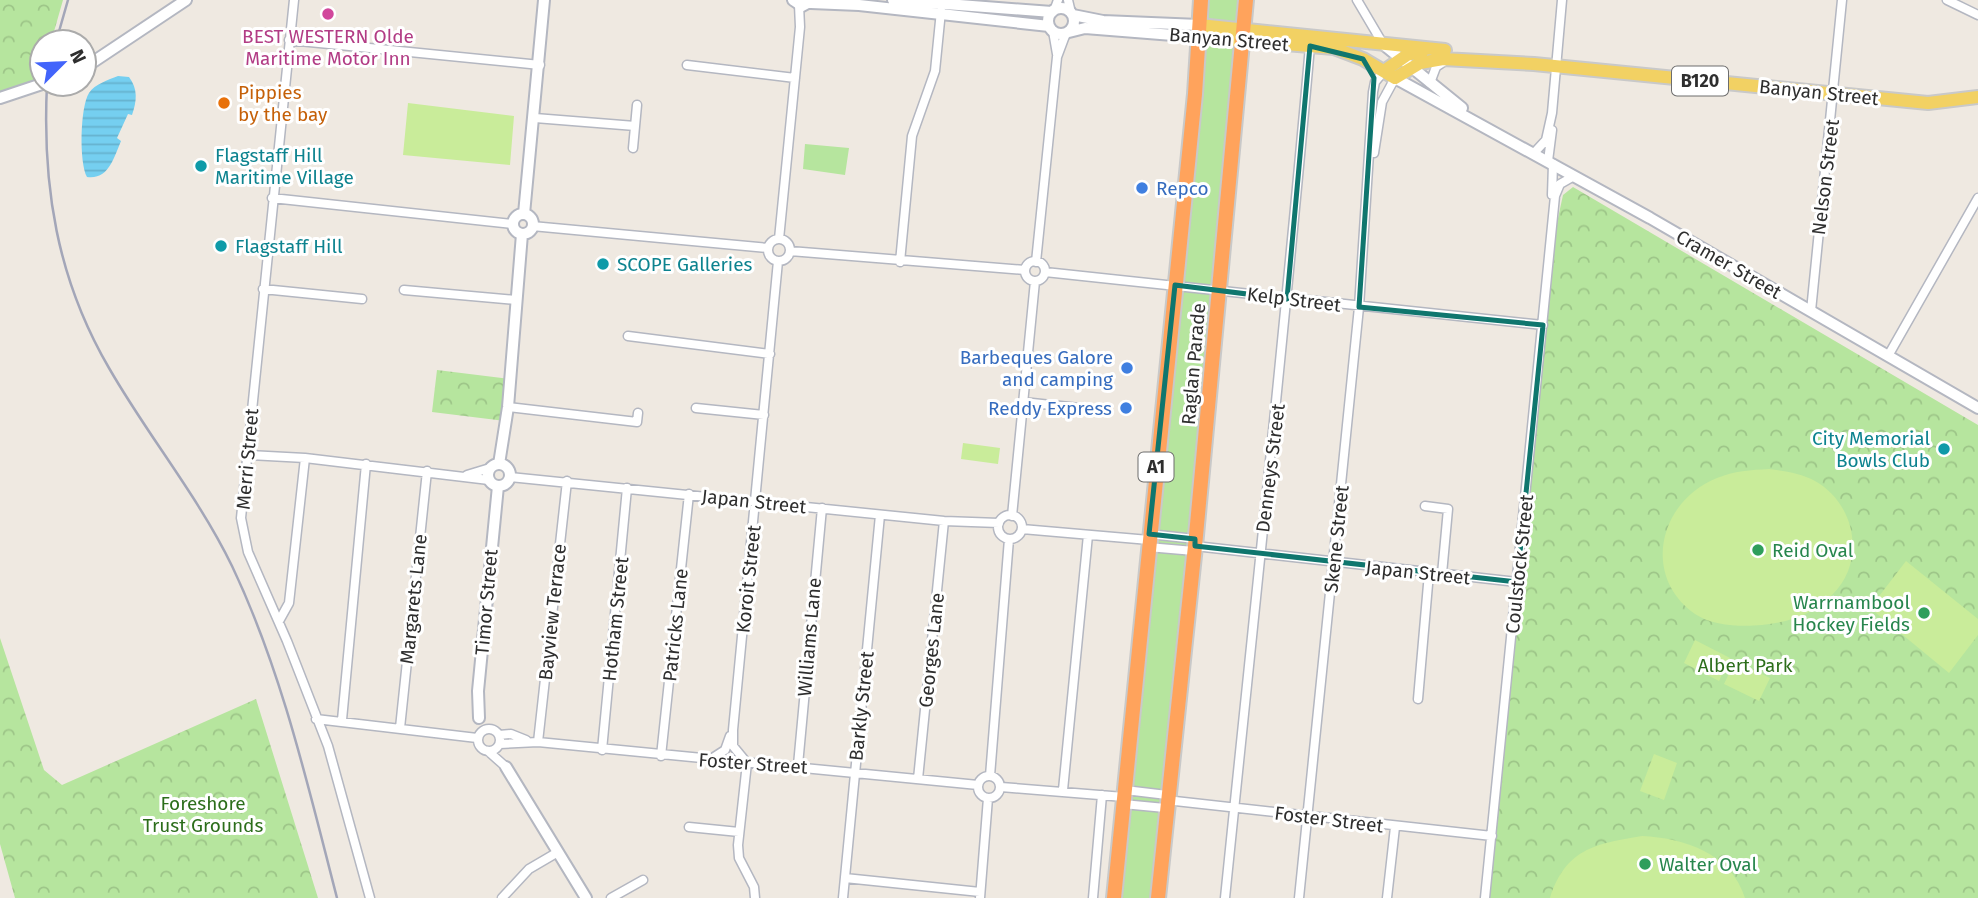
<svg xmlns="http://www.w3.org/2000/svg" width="1978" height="898" font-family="'Fira Sans',sans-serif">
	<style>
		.grass { fill: #b6e59e }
		.forest { fill: url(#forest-crowns) }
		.pitch { fill: #c9ec9a }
		.water { fill: url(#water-rules) }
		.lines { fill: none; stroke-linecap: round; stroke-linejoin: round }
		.street-casing { stroke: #b4b7c1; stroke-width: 11 }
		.secondary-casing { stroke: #b4b7c1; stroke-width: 14 }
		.primary-casing { stroke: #c9c9c9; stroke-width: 16 }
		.highway-casing { stroke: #c9c9c9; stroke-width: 18 }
		.street { stroke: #fff; stroke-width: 8 }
		.secondary { stroke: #fff; stroke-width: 10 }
		.primary { stroke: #f2d163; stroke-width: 12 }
		.highway { stroke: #ffa35c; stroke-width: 14 }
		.rail { stroke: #a3a6b8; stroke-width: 2.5 }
		.marked { fill: none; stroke: #0f766e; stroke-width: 5; stroke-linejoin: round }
		.hotel-dot { fill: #d1479c; stroke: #fff; stroke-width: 2.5 }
		.food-dot { fill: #e8710a; stroke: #fff; stroke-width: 2.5 }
		.culture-dot { fill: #0f9aa8; stroke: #fff; stroke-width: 2.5 }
		.shop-dot { fill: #3f7fe0; stroke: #fff; stroke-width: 2.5 }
		.leisure-dot { fill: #2e9e5b; stroke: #fff; stroke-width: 2.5 }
		.labels { text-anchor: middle; stroke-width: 6; stroke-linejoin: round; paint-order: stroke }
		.shield { fill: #fff; stroke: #6d6d6d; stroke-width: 2 }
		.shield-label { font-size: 18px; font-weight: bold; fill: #2e2e2e }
		.hotel-label { font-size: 19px; fill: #b23c85; stroke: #fff }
		.street-label { font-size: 19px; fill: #2e2e2e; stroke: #fff }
		.food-label { font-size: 19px; fill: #c56008; stroke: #fff; text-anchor: start }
		.culture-label { font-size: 19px; fill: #0d838f; stroke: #fff; text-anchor: start }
		.shop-label { font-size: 19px; fill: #366cbe; stroke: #fff; text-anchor: end }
		.leisure-label { font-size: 19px; fill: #27864d; stroke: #fff; text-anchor: start }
		.park-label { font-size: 19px; fill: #2c6e1b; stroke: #fff }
	</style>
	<defs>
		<pattern id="forest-crowns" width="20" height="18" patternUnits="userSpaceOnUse" patternTransform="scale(1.75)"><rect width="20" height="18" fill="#b6e59e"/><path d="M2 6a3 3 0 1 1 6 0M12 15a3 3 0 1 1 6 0" fill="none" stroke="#9dc588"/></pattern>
		<pattern id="water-rules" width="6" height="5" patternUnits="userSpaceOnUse" patternTransform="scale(1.75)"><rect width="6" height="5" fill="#75cff0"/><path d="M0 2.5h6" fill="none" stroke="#66b2ce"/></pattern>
	</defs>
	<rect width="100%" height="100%" fill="#efe9e1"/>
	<path class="grass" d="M1201,0H1245L1158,898H1114Z
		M805,144L849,148L845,175L803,169Z"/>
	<path class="forest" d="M0,0H63L51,42H42L41,80L0,94Z
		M1573,187L1978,425V898H1489L1555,232L1563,195Z
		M437,370L510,379L505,421L432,412Z
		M0,638L44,770L62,785L256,699L318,898H15L0,844Z"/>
	<path class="pitch" d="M408,103L514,116L510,165L403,155Z
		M963,443L1000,448L998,464L961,459Z
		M1769,469C1784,471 1801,473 1815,481C1856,504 1866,561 1833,594C1813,615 1789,622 1762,625C1741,627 1713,626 1695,614C1641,576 1659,501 1717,478C1734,471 1751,470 1769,469Z
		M1906,561L1978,619V635L1949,673L1870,608Z
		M1695,640L1730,658L1719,681L1684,663Z
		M1735,661L1770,678L1759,701L1724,684Z
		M1654,754L1677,763L1664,800L1640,791Z
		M1642,836C1684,838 1731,853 1745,898H1550C1566,849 1594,844 1642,836Z"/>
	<path class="water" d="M118,76L129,77C138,89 137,101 132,115L128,114L117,138L121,141C114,157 109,180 87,177C79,163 80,107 89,93C95,84 108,80 118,76Z"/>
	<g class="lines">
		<defs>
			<path id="street" d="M294,0L241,518L248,552L287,641L328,746L370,898
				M1068,0L1071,13
				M1357,0L1383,44
				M1947,0L1978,15
				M1054,11L1058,0
				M1053,31L1057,54
				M289,40L540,65
				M687,65L795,78
				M1430,83L1436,67L1445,61
				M535,118L635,126
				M633,148L637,105
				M1374,153L1382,102L1395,78
				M1534,153L1546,140L1552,113L1562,0
				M1548,161L1552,130
				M1552,195L1553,164
				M272,198L513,224
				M532,226L768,248
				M779,239L800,27L799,5
				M768 250a11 11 0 1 1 22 0a11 11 0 1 1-22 0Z
				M790,251L1025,270
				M1025 271a10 10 0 1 1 20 0a10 10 0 1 1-20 0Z
				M900,262L912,136L935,71L941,11
				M1036,262L1057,57L1066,33
				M1045,272L1543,325
				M263,289L362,299
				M404,290L516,300
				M1811,311L1842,0
				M628,336L770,354
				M1888,356L1978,198
				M1023,402L1098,410
				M508,407L637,422L638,413
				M696,408L764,415
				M247,455L305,458L489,480
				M467,475L490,468
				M510,477L944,521L999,523
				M1425,506L1448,509L1442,574
				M998 527a12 12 0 1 1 24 0a12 12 0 1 1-24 0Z
				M1012,516L1035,281
				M1022,529L1149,540
				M1149,534L1195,539
				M1195,546L1517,582
				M1148,547L1194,551
				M279,621L289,603L305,458
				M1418,699L1429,573
				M316,719L477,738
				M342,720L366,464
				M400,728L427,471
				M478 740a11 11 0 1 1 22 0a11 11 0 1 1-22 0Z
				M499,735L511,734L526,740
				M538,742L567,481
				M500,744L538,742L978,785
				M602,750L627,488
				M488,751L506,767
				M661,756L689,494
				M711,759L725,750L730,736
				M798,765L822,508
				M978 787a11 11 0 1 1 22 0a11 11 0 1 1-22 0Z
				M990,776L1009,539
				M918,779L944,521
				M1001,787L1124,797
				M1063,790L1088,535
				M1125,790L1167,795
				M1166,800L1492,836
				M1123,804L1165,808
				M689,827L739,832
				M845,878L980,892
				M502,898L529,869L558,852
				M611,898L643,880
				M755,898L754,887L739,858L738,845L747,763L733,746V730L778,261
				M843,898L880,515
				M980,898L988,798
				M1093,898L1102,795
				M1225,898C1254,614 1285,330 1310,46
				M1299,898L1359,307L1373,92L1375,82L1384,71
				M1387,898L1395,827
				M1485,898L1555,196L1560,184L1574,176"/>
			<path id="secondary" d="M793,0L802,6L813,0
				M893,0L1052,12
				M811,3L859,5L1049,26
				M1048 21a13 13 0 1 1 26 0a13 13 0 1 1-26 0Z
				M1073,15L1103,21L1199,25
				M1069,32L1085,28L1198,37
				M1383,44L1462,108
				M84,68L186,0
				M1395,78L1650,218L1978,408
				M0,98L42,84
				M524,214L544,0
				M513 224a10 10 0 1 1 20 0a10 10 0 1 1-20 0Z
				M499,464L508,407L522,234
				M488 475a11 11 0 1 1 22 0a11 11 0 1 1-22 0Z
				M479,718L478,691L498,486
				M506,767L586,898"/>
			<path id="primary" d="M1199,25L1445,50
				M1198,37L1334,48L1363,59L1395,78L1420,63L1443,59L1534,64L1928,103L1978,97
				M1384,71L1407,55L1423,51"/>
			<path id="highway" d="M1114,898L1195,94L1201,0
				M1158,898L1195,546L1246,0"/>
		</defs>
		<use href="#street" class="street-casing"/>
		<use href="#secondary" class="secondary-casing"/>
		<use href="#primary" class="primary-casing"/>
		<use href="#highway" class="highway-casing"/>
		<use href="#street" class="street"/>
		<use href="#secondary" class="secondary"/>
		<use href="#primary" class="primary"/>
		<use href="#highway" class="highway"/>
		<path class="rail" d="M56,42L68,0
			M47,84C42,186 57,279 109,368C148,436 198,496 232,566C282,671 308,786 337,898"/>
	</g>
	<path class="marked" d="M1310,46L1363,59L1374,78L1359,307L1543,325L1517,582L1195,546V539L1149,534L1175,285L1287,299Z"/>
	<circle class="hotel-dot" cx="328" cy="14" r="7"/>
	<circle class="food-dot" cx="224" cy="103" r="7"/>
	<g class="culture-dot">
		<circle cx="201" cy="166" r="7"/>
		<circle cx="221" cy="246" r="7"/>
		<circle cx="603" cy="264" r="7"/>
		<circle cx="1944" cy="449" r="7"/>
	</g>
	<g class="shop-dot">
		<circle cx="1142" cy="188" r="7"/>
		<circle cx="1127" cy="368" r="7"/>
		<circle cx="1126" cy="408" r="7"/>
	</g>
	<g class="leisure-dot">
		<circle cx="1758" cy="550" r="7"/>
		<circle cx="1924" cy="613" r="7"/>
		<circle cx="1645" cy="864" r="7"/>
	</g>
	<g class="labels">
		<g class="shield">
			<rect x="1672" y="66.5" width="56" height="29" rx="5"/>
			<rect x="1138.5" y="452.5" width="35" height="29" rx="5"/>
		</g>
		<g class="shield-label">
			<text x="1700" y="87">B120</text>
			<text x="1156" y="473">A1</text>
		</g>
		<g class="hotel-label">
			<text x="328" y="43">BEST WESTERN Olde<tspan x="328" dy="22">Maritime Motor Inn</tspan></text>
		</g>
		<g class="street-label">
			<text transform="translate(1229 39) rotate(5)" y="7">Banyan Street</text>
			<text transform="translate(1819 92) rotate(6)" y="7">Banyan Street</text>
			<text transform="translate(1825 177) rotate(-83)" y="7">Nelson Street</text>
			<text transform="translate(1729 264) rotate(30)" y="7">Cramer Street</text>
			<text transform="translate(1294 299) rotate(7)" y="7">Kelp Street</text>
			<text transform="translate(1193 364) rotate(-85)" y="7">Raglan Parade</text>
			<text transform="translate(247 459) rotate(-85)" y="7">Merri Street</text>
			<text transform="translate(1270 468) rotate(-83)" y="7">Denneys Street</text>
			<text transform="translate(754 501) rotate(6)" y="7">Japan Street</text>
			<text transform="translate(1336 539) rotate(-84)" y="7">Skene Street</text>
			<text transform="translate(1519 564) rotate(-84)" y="7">Coulstock Street</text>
			<text transform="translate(1418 572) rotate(6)" y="7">Japan Street</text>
			<text transform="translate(748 579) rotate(-84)" y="7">Koroit Street</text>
			<text transform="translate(413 599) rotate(-84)" y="7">Margarets Lane</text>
			<text transform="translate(486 602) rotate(-85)" y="7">Timor Street</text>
			<text transform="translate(552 612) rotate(-84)" y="7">Bayview Terrace</text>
			<text transform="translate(615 619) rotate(-84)" y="7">Hotham Street</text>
			<text transform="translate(675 625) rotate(-84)" y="7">Patricks Lane</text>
			<text transform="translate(809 637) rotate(-85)" y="7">Williams Lane</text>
			<text transform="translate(931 650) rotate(-84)" y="7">Georges Lane</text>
			<text transform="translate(861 706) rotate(-84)" y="7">Barkly Street</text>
			<text transform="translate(753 763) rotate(4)" y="7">Foster Street</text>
			<text transform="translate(1329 819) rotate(7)" y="7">Foster Street</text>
		</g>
		<g class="food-label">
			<text x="238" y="99">Pippies<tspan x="238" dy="22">by the bay</tspan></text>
		</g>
		<g class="culture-label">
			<text x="215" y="162">Flagstaff Hill<tspan x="215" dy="22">Maritime Village</tspan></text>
			<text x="235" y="253">Flagstaff Hill</text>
			<text x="617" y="271">SCOPE Galleries</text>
			<text x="1930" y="445" text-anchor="end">City Memorial<tspan x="1930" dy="22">Bowls Club</tspan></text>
		</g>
		<g class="shop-label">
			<text x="1156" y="195" text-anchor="start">Repco</text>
			<text x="1113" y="364">Barbeques Galore<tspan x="1113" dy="22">and camping</tspan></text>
			<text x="1112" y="415">Reddy Express</text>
		</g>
		<g class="leisure-label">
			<text x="1772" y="557">Reid Oval</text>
			<text x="1910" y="609" text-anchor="end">Warrnambool<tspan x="1910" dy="22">Hockey Fields</tspan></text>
			<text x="1659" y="871">Walter Oval</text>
		</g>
		<g class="park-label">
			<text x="1745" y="672">Albert Park</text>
			<text x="203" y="810">Foreshore<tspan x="203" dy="22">Trust Grounds</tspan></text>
		</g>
	</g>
	<g transform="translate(63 63) rotate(66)"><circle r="33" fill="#ffffff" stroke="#ababab" stroke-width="2"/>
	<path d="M0-5L12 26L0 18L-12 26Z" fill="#4264fb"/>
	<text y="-10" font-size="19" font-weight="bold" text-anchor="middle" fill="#2e2e2e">N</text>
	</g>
</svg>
